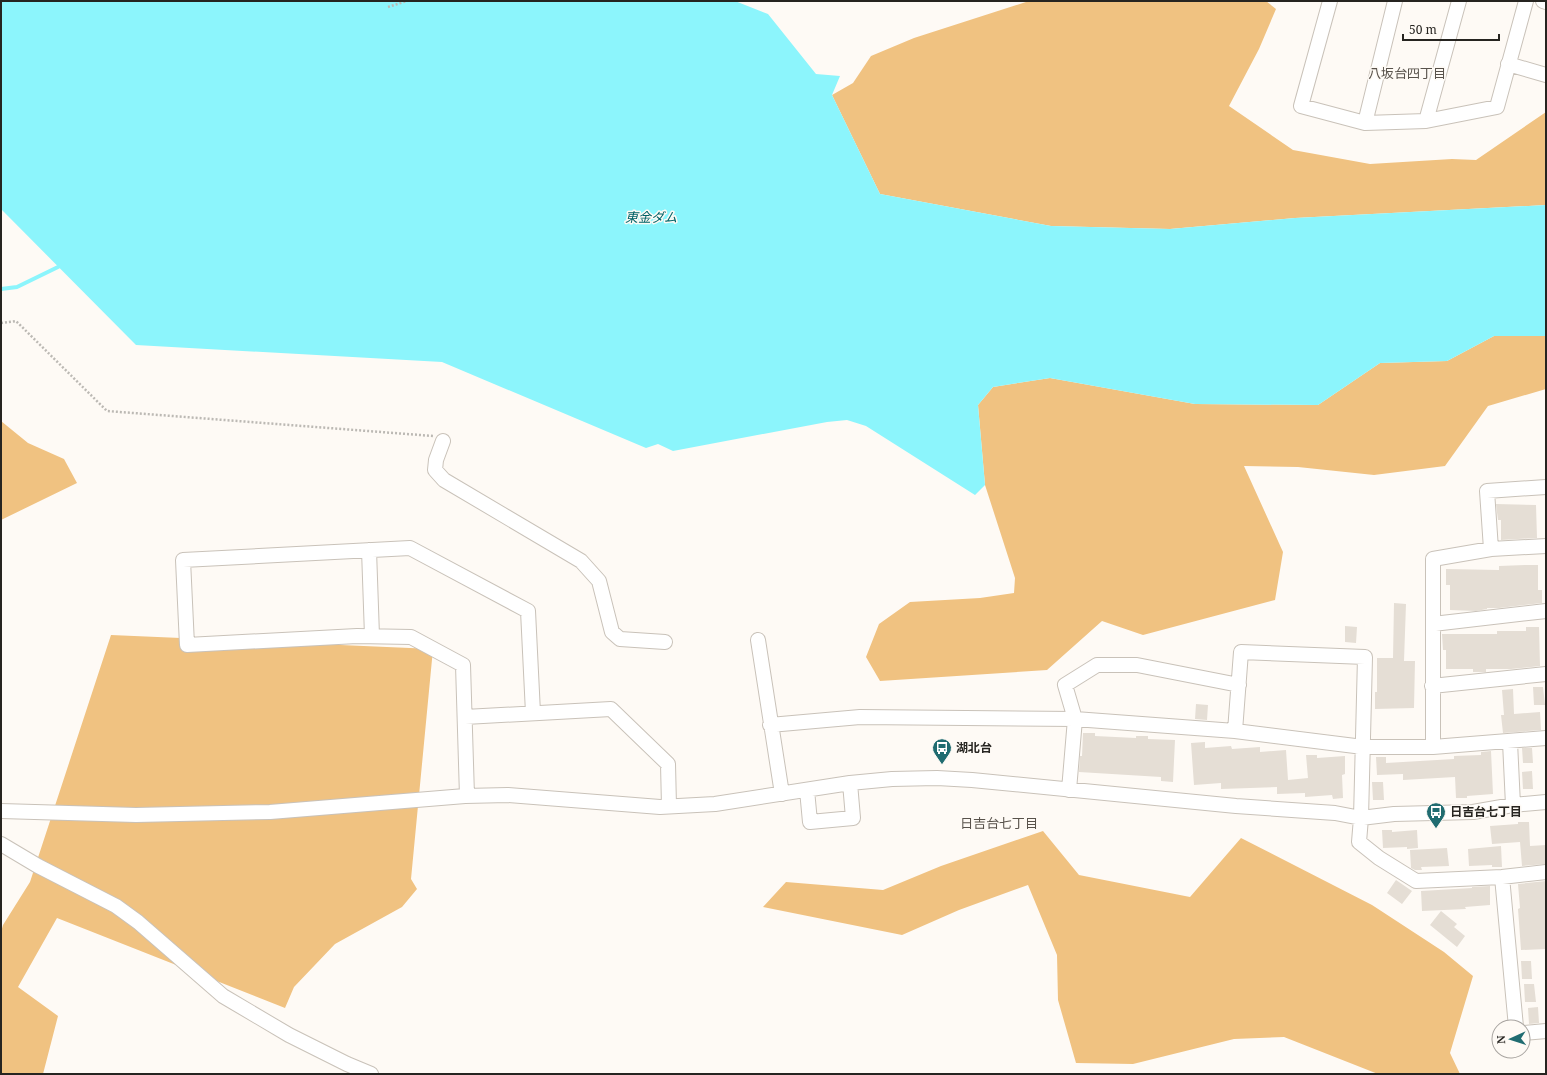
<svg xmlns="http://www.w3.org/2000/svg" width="1547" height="1075" font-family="'Noto Serif','Noto Sans JP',serif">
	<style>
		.forest { fill: #f0c281 }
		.water { fill: #8cf5fc }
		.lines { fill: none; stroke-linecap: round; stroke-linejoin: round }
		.stream { stroke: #8cf5fc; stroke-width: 4 }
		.building { fill: #e5ded5 }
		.minor-casing { stroke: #c9c2b9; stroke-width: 16 }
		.path { stroke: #bcb9b4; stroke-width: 2.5; stroke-dasharray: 2 2; stroke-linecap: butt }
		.minor { stroke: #fff; stroke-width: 14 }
		.labels { text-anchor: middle; stroke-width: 3; stroke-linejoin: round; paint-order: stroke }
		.poi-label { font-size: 12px; font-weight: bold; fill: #262420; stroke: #fefaf5; text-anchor: start }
		.neighbourhood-label { font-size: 13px; fill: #58524b; stroke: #fefaf5 }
		.water-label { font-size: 13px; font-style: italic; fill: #006267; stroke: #fefaf5 }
	</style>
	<rect width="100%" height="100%" fill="#fefaf5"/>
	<path class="forest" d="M1029,1H1266L1276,9L1259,49L1229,106L1293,150L1370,164L1452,159L1476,160L1546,112V205L1295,218L1170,229L1051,226L880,194L832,95L853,83L871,56L914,38Z
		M1494,336H1546V389L1488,406L1445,466L1374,475L1298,467L1244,466L1283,552L1275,600L1143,635L1102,621L1047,670L880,681L866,657L879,624L910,602L980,598L1014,593L1015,578L985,485L978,405L993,387L1050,378L1195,404L1318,405L1380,363L1447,361Z
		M1,421L28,443L64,459L77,483L1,520Z
		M111,635L433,649L411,879L417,889L402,907L335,944L294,987L285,1008L57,918L18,987L58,1016L43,1074H1V932L3,925L30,882Z
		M1043,831L1079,875L1190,897L1241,838L1372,905L1444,952L1473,976L1450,1053L1460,1074H1378L1284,1037L1234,1039L1133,1064L1076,1063L1058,1000L1057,955L1028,885L959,910L902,935L763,907L786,882L883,890L941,866Z"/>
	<path class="water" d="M1,1H735L768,14L816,74L840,76L832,95L880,194L1051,226L1170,229L1295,218L1546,205V336H1494L1447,361L1380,363L1318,405L1195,404L1050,378L993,387L978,405L985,485L975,495L866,426L847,420L827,422L673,451L658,444L646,448L442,362L136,345L1,209Z"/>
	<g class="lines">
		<path class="stream" d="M1,289L17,287L58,267"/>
	</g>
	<path class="building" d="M1496,504L1536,505L1537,538L1501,540V520H1498Z
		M1525,565H1538V590H1542V603L1499,608H1487V609L1476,611L1450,610V585H1446V569L1499,570V566Z
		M1394,603L1406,604L1404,661H1415L1414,708L1375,709V692H1377V658H1393Z
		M1345,626L1357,627L1356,643L1345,642Z
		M1526,627H1539L1540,666L1511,669H1486V672H1473V669H1446V650H1443L1442,634H1497V631H1526Z
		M1533,687H1543L1545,705H1534Z
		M1513,689L1514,714L1540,712L1541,730L1503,733L1501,715H1504L1502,690Z
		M1196,704L1208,705L1207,720L1195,719Z
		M1083,733H1095V736L1136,738V736H1148V739L1175,740L1173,782L1161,781V777L1079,772L1080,756H1082Z
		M1205,742V748L1231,746L1232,749L1260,747V752L1286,750L1288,780L1308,778L1306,755H1317V758L1345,756V774L1342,775L1343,798L1333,799L1332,795L1305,797V793L1277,794V787L1221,789V783L1194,785L1191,743Z
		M1522,748H1532L1533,763H1523Z
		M1491,751L1493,794L1467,796V798H1456L1455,777L1403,780V774L1377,775L1376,757H1386V763L1454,759V756L1481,755V752Z
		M1532,771L1533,789H1523L1522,772Z
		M1372,782H1383L1384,800H1373Z
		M1518,822H1529L1530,846L1546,845V864L1522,866L1520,842L1492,844L1490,826L1518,824Z
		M1382,830H1392V832L1417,830L1418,848L1407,849V847L1383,848Z
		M1501,846L1502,867H1492V865L1469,866L1468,849Z
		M1447,848L1449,866L1421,867L1422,870H1415L1411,868L1410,850Z
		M1396,880L1412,891L1402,904L1387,893Z
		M1546,881V949L1521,950L1518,909L1520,908L1518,884Z
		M1490,886V905L1465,907L1466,909L1422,911L1421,891L1472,888V887Z
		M1441,911L1457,924L1454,927L1465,936L1457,947L1430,925Z
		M1521,961H1531L1532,979H1522Z
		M1524,984H1534L1536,1002H1525Z
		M1538,1007L1539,1023L1529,1024L1528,1008Z"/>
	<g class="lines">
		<defs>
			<path id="minor" d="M1330,1L1301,106L1365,123L1426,121L1497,107L1526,1
				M1543,1L1546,2
				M1508,64L1546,75
				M1426,121L1459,1
				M1365,123L1395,1
				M443,441L436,460L435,470L444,480L581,561L599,581L612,632L620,639L665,642
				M1491,549L1487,491L1546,487
				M369,550L372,636
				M1433,624L1546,611
				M758,640L782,794
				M1432,686L1546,674
				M465,717L611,709L668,764L669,806
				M770,725L860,717L1075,719L1235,731L1363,747H1433L1546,738
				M1235,731L1241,652L1365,657L1361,818L1359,842L1379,858L1416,881L1502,877L1546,872
				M1510,742L1513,805
				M1433,747V559L1491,549L1546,546
				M807,790L810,822L853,818L850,783
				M1069,790L1075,719L1065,685L1097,665H1137L1239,685
				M467,796L463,665L411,637L357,636L187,645L183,560L410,548L528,611L533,713
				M1,811L136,815L270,812L465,796L508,795L660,807L715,804L850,783L892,779L937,778L972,780L1236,806L1335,813L1361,818L1394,814L1473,812L1513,805L1546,802
				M1,844L38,866L116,906L138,922L223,996L289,1035L347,1064L371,1074
				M1502,877L1516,1027
				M1523,1033L1546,1031"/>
		</defs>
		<use href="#minor" class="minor-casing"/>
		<path class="path" d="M388,7L407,1
			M1,323L16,321L107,411L433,436"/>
		<use href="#minor" class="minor"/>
	</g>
	<defs>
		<symbol id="bus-pin" viewBox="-11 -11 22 30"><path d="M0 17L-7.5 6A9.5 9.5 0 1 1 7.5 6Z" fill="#206c71" stroke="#fefaf5"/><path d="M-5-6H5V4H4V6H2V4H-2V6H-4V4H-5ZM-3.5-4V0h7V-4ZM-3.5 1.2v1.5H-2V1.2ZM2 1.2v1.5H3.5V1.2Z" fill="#fff"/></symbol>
	</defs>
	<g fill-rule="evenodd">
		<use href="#bus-pin" x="931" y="737" width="22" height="30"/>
		<use href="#bus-pin" x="1425" y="801" width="22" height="30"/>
	</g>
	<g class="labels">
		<g class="poi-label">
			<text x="956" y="752">湖北台</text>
			<text x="1450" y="816">日吉台七丁目</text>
		</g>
		<g class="neighbourhood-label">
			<text x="1407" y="78">八坂台四丁目</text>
			<text x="999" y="828">日吉台七丁目</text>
		</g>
		<g class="water-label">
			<text x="651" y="222">東金ダム</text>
		</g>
	</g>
	<rect width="1547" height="1075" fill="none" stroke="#262420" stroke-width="4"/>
	<g transform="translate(1511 1039) rotate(267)"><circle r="19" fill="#fefaf5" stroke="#a8a4a0"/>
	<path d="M0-3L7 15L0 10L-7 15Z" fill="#206c71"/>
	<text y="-6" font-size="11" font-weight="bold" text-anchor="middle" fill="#262420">N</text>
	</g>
	<path d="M1403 34v6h96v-6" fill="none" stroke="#262420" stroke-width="2"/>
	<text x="1409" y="34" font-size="12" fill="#262420" stroke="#fefaf5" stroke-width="3" paint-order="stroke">50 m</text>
</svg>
